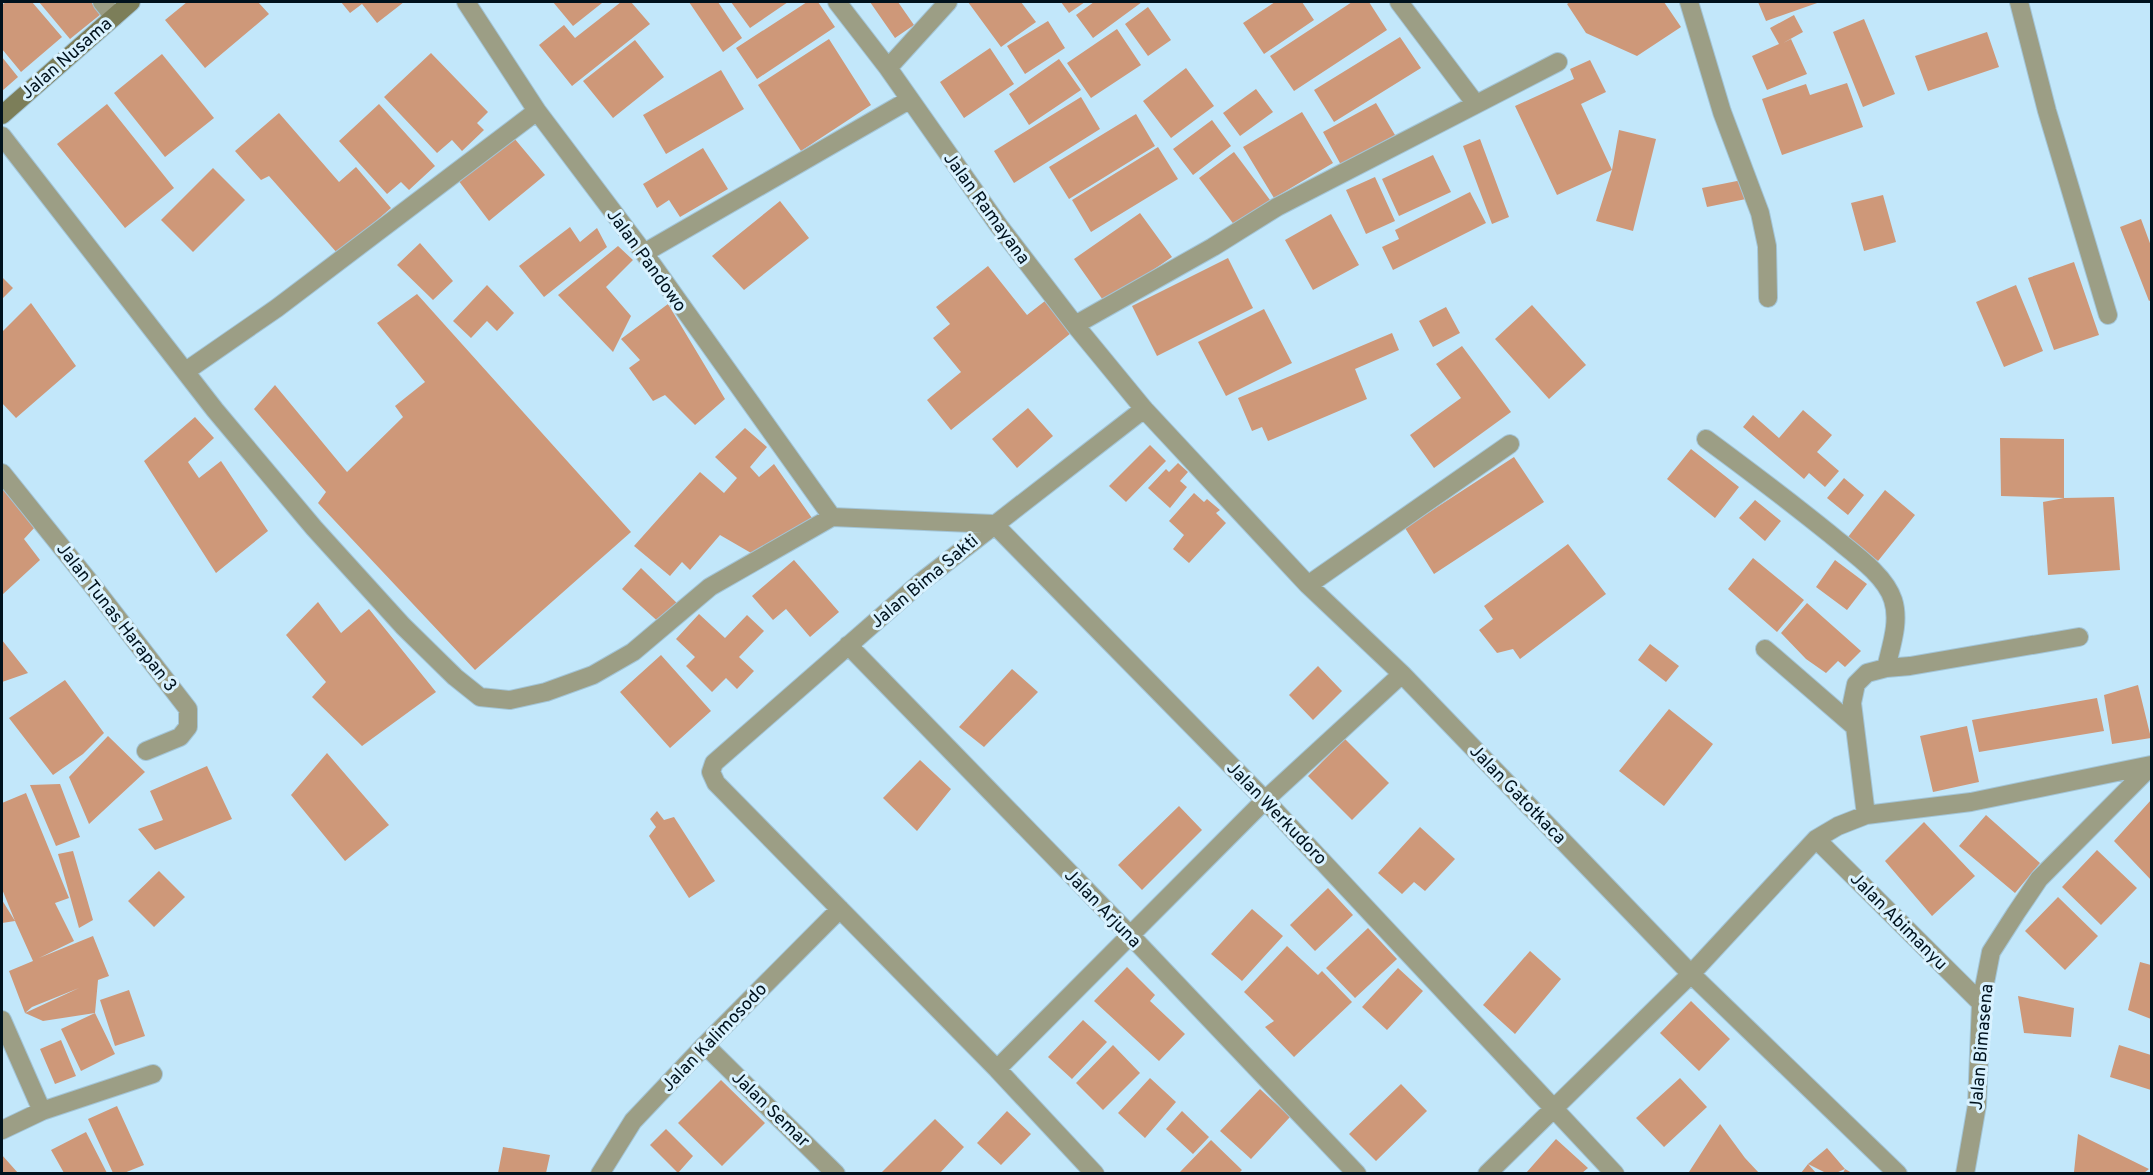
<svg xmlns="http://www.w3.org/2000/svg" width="2153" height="1175" font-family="Overpass,sans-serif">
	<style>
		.building { fill: #ce9879; fill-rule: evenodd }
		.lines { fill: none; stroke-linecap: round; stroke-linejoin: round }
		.street-casing { stroke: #a3c5d7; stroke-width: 20 }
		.secondary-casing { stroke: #a3c5d7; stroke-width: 20 }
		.street { stroke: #9c9e85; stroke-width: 18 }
		.secondary { stroke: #7c7e59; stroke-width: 18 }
		.labels { text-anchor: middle; stroke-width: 6; stroke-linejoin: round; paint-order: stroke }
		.street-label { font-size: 18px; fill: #00121d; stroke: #d9f2ff }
	</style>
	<rect width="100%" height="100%" fill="#c2e7fa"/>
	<path class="building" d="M6,2H32L62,37L21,72L2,49V5Z
		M39,2H91L101,14L70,39Z
		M187,2H258L269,14L205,68L165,20Z
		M341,2H404L377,23L362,4L350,13Z
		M553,2H601L602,3L573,26Z
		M621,2H631L650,24L572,86L539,45L564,25L575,38Z
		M689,2H718L742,38L723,52Z
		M731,2H788L750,28Z
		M807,2H818L835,27L757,79L736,48Z
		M870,2H898L914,25L895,38Z
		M968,2H1021L1036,22L1001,47Z
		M1061,2H1085L1069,13Z
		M1094,2H1142L1093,38L1076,15Z
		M1275,2H1302L1314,20L1264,54L1243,23Z
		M1352,2H1369L1387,30L1294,91L1270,56Z
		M1570,2H1664L1681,27L1637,56L1586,33L1567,4Z
		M1758,2H1820L1766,21Z
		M1148,7L1171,40L1148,56L1125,24Z
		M1794,15L1803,32L1783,43L1791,39L1807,74L1767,90L1752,56L1779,44L1770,28Z
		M1864,19L1895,94L1863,107L1833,32Z
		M1048,21L1065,48L1025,74L1007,46Z
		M1117,29L1141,65L1091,98L1067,63Z
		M1987,32L1999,67L1928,91L1915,56Z
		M1400,37L1421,68L1334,122L1314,90Z
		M829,39L871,105L801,151L758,85Z
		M635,40L664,77L613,118L583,81Z
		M990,48L1014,84L964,118L940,82Z
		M431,53L488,112L477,123L484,130L462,151L452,140L437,153L384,97Z
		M162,54L214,118L165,157L114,93Z
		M2,57L18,77L2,91Z
		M1059,59L1081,90L1029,125L1009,94Z
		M1590,60L1606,92L1581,104L1612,170L1619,130L1656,139L1633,231L1596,221L1612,170L1557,195L1515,106L1574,79L1570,69Z
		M1186,68L1214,106L1171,138L1143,101Z
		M721,70L744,109L666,154L643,115Z
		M1847,83L1863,127L1782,155L1762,99L1806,84L1810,95Z
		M1256,89L1273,112L1240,136L1223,113Z
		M1081,97L1100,129L1014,183L994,151Z
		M1376,103L1395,135L1341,165L1323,132Z
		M107,104L174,188L125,228L57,144Z
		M379,104L435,166L409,190L401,182L387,194L339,141Z
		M1302,112L1333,163L1274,198L1243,147Z
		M279,113L339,182L356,167L391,208L338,254L269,176L261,180L235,151Z
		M1136,114L1155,146L1069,199L1049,167Z
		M1212,120L1231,146L1193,175L1173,149Z
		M514,138L545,175L489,221L458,180Z
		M1480,139L1509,217L1492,224L1463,146Z
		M1158,147L1178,179L1091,232L1072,200Z
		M703,148L728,189L680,217L669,200L657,208L643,184Z
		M1234,152L1270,200L1235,226L1199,178Z
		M1433,155L1451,192L1399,216L1382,179Z
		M213,168L245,200L193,252L161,220Z
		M1375,177L1395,221L1366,234L1346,190Z
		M1742,180L1746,199L1707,207L1702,188Z
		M1470,192L1486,223L1393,270L1382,247L1399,239L1395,230Z
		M1883,195L1896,242L1864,251L1851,203Z
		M780,201L809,238L744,290L712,256Z
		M1140,213L1172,257L1105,303L1074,259Z
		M1331,214L1359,265L1313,290L1285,240Z
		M2141,219L2151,246V300L2149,301L2120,227Z
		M570,227L580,242L597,228L607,247L544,297L519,266Z
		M420,243L453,281L433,300L397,265Z
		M618,246L633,260L606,287L631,316L613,352L558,295Z
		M1228,258L1253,308L1157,356L1132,306Z
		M2074,262L2099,335L2054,350L2028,278Z
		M988,266L1027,315L1045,301L1071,333L951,430L927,400L961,372L933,338L950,324L936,307Z
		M2,277L13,288L2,299Z
		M487,285L514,313L497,331L487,321L471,338L453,321Z
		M2016,285L2043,351L2004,367L1976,302Z
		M417,294L631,532L475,670L318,503L326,492L254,409L275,385L347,472L403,417L395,406L425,382L377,323Z
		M31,303L76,366L16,418L2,403V332Z
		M668,304L725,399L695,425L665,395L653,401L629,368L640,360L621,339Z
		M1532,305L1586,365L1549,399L1495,339Z
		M1446,307L1460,333L1433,347L1419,321Z
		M1264,309L1292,363L1226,396L1198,342Z
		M1392,333L1399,350L1355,369L1367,399L1268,441L1262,427L1252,431L1238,398Z
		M1462,346L1511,412L1434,468L1410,435L1461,398L1436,364Z
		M1028,408L1053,436L1017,468L992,439Z
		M1803,410L1832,435L1817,452L1839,471L1825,487L1809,473L1804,479L1743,427L1753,415L1779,438Z
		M195,417L214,438L188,462L199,478L221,461L268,531L216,573L144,461Z
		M745,428L767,447L750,467L759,477L774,464L812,518L758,557L720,535L690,570L682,562L670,576L634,546L700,472L724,493L737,478L715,457Z
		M2000,438L2064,439V498L2001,496Z
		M1150,445L1166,461L1126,502L1109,486Z
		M1691,449L1739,487L1715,518L1667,479Z
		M1514,457L1544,502L1434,574L1405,528Z
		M1178,463L1188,472L1180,481L1187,487L1170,508L1148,488L1166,469L1169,472Z
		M1844,478L1864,495L1848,515L1827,498Z
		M2,485L35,527L24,539L40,560L2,595Z
		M1885,490L1915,515L1878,561L1848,537Z
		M1194,493L1204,502L1207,499L1220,510L1216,513L1226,523L1189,563L1173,549L1184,535L1169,521Z
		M2114,497L2120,570L2048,575L2043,502L2064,498Z
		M1755,500L1781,521L1765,541L1739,518Z
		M1568,544L1606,594L1520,659L1513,649L1497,653L1479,630L1493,619L1484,606Z
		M1753,558L1804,600L1777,632L1728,589Z
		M794,560L839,612L810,637L786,609L773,620L752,596Z
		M1835,560L1867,584L1847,610L1816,587Z
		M641,568L682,608L663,626L622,589Z
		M318,602L341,633L369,609L436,692L362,746L312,697L326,682L286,635Z
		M1807,603L1861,651L1845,667L1838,661L1826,673L1806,659L1781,633Z
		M699,614L725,638L747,615L764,631L739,657L754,671L737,689L726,678L712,692L686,666L695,657L676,639Z
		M2,640L28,673L2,682Z
		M1650,644L1679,666L1666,682L1638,660Z
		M661,655L711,711L670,748L620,692Z
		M1318,666L1342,691L1313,720L1289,695Z
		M1012,669L1038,692L984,747L959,727Z
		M65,680L104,733L83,754L53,775L9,718Z
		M2138,685L2151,738L2112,744L2104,695Z
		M2097,698L2104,731L1979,752L1972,720Z
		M1669,709L1713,744L1664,806L1619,771Z
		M1967,726L1979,782L1933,792L1920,736Z
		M108,736L145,772L89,824L69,777Z
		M1345,739L1389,783L1352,820L1308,776Z
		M327,753L389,825L345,861L291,795Z
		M920,760L951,789L917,831L883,798Z
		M207,766L232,819L155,850L138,829L163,820L150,791Z
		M60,784L80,837L56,846L30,785Z
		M26,793L69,898L55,903L74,941L39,958L93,936L109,976L98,980L95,1013L43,1021L25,1013L9,971L33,961L15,921L2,923V900L15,921L2,889V803ZM79,988L25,1013L32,1007Z
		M2151,800V880L2114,841Z
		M1179,806L1202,830L1142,890L1118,865Z
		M657,811L664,820L674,817L715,881L689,898L649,836L656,827L650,819Z
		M1986,815L2040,863L2015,893L1959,846Z
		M1924,822L1975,876L1932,916L1885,861Z
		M1420,827L1455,859L1425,891L1414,882L1402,894L1378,873Z
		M2097,850L2137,888L2101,925L2062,887Z
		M73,851L93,920L79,928L58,854Z
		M159,871L185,897L154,927L128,901Z
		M1328,888L1353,915L1315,951L1290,925Z
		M2058,897L2098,936L2065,970L2025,931Z
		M1252,909L1283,936L1242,981L1211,954Z
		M1368,928L1397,959L1355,998L1326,968Z
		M1287,946L1318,975L1322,971L1352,1002L1294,1057L1265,1027L1274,1021L1244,992Z
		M1530,951L1561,979L1515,1034L1483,1005Z
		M2140,962L2151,965V1019L2128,1010Z
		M1127,967L1155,995L1150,1001L1185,1034L1159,1061L1094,1001Z
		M1398,968L1423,991L1387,1030L1362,1007Z
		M129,990L145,1036L115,1046L100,1000Z
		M2018,996L2074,1008L2071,1037L2024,1033Z
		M1691,1001L1730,1039L1699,1071L1660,1033Z
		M95,1013L115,1054L81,1071L61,1029Z
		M1083,1020L1107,1042L1072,1079L1048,1057Z
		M61,1040L76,1076L55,1084L40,1049Z
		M1113,1045L1140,1073L1103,1110L1076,1083Z
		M2119,1045L2151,1055V1090L2110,1077Z
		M1150,1078L1176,1102L1145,1138L1118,1113Z
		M1680,1078L1707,1107L1664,1147L1636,1118Z
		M721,1080L765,1123L722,1166L678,1123Z
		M1401,1084L1427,1111L1376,1161L1349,1134Z
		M1260,1089L1290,1117L1251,1159L1220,1131Z
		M117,1106L144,1165L124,1173H113L88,1119Z
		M1007,1111L1031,1134L1001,1165L977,1143Z
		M1182,1111L1209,1137L1193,1154L1166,1129Z
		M935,1119L964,1147L940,1173H881Z
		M1720,1124L1745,1158L1759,1173L1689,1172Z
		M666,1129L693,1156L678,1173L650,1145Z
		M86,1132L107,1173H64L51,1150Z
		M2078,1134L2149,1169L2144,1173L2074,1172Z
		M1556,1139L1588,1168L1582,1173H1526Z
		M1211,1140L1242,1170L1239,1173H1179Z
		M503,1147L550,1155L546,1173H498Z
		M1827,1148L1845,1169L1852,1173H1843L1845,1169L1836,1173H1826L1808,1164L1816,1173H1801L1808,1164Z
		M2,1155L18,1173H2Z"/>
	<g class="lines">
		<defs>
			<path id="street" d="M102,2L114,17
				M466,2L537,111L644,253L832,517
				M837,2L888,68L999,226L1075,325L1144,409L1308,585L1402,674L1691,974L1898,1174
				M1399,2L1475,103
				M1689,2L1722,112L1760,213L1767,246L1768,298
				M2019,2L2047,111L2108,315
				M888,68L948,2
				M2,136L215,410L314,528L403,626L455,677L480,697L510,700L546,692L593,675L633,652L710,587L832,517L994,524
				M644,253L909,100
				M1075,325L1213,247L1277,207L1558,62
				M186,371L277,308L537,111
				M1706,439C1748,470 1789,501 1830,534C1850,551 1885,574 1893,600C1900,622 1891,646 1886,668
				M2,473L92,585L188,709V727L180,737L146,751
				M994,524L1265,800L1615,1174
				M1308,585L1510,444
				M848,645L1131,936L1357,1174
				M1765,649L1855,727
				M1866,815L1852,703L1856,684L1867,673L1886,668L1910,666L2079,637
				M1816,839L1981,1003
				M2,1020L42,1111
				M705,1045L836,1174
				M997,1069L1265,800L1402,674
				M2,1130L42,1111L153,1074
				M600,1174L633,1121L705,1045L840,909
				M1095,1174L997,1069L716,783L711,772L714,763L921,582L1144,409
				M1487,1174L1691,974L1816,839L1838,826L1866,815L1971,802L2151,765
				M1965,1174L1977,1105L1981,1003L1991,952L2016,913L2039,879L2152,765"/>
			<path id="secondary" d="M2,115L131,2"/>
		</defs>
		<use href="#street" class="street-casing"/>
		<use href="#secondary" class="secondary-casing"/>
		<use href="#street" class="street"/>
		<use href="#secondary" class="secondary"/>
	</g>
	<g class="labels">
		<g class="street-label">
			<text transform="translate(66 58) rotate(-41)" y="6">Jalan Nusama</text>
			<text transform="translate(987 208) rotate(54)" y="6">Jalan Ramayana</text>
			<text transform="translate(647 260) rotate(54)" y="6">Jalan Pandowo</text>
			<text transform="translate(924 581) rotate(-40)" y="6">Jalan Bima Sakti</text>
			<text transform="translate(117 617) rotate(52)" y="6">Jalan Tunas Harapan 3</text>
			<text transform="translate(1518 794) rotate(46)" y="6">Jalan Gatotkaca</text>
			<text transform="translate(1277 813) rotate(46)" y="6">Jalan Werkudoro</text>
			<text transform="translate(1103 908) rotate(46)" y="6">Jalan Arjuna</text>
			<text transform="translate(1899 921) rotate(45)" y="6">Jalan Abimanyu</text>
			<text transform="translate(714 1037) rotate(-46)" y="6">Jalan Kalimosodo</text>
			<text transform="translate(1981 1047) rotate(-85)" y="6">Jalan Bimasena</text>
			<text transform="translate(771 1109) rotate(44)" y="6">Jalan Semar</text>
		</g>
	</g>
	<rect width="2153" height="1175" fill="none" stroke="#00121d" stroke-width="6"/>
</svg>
